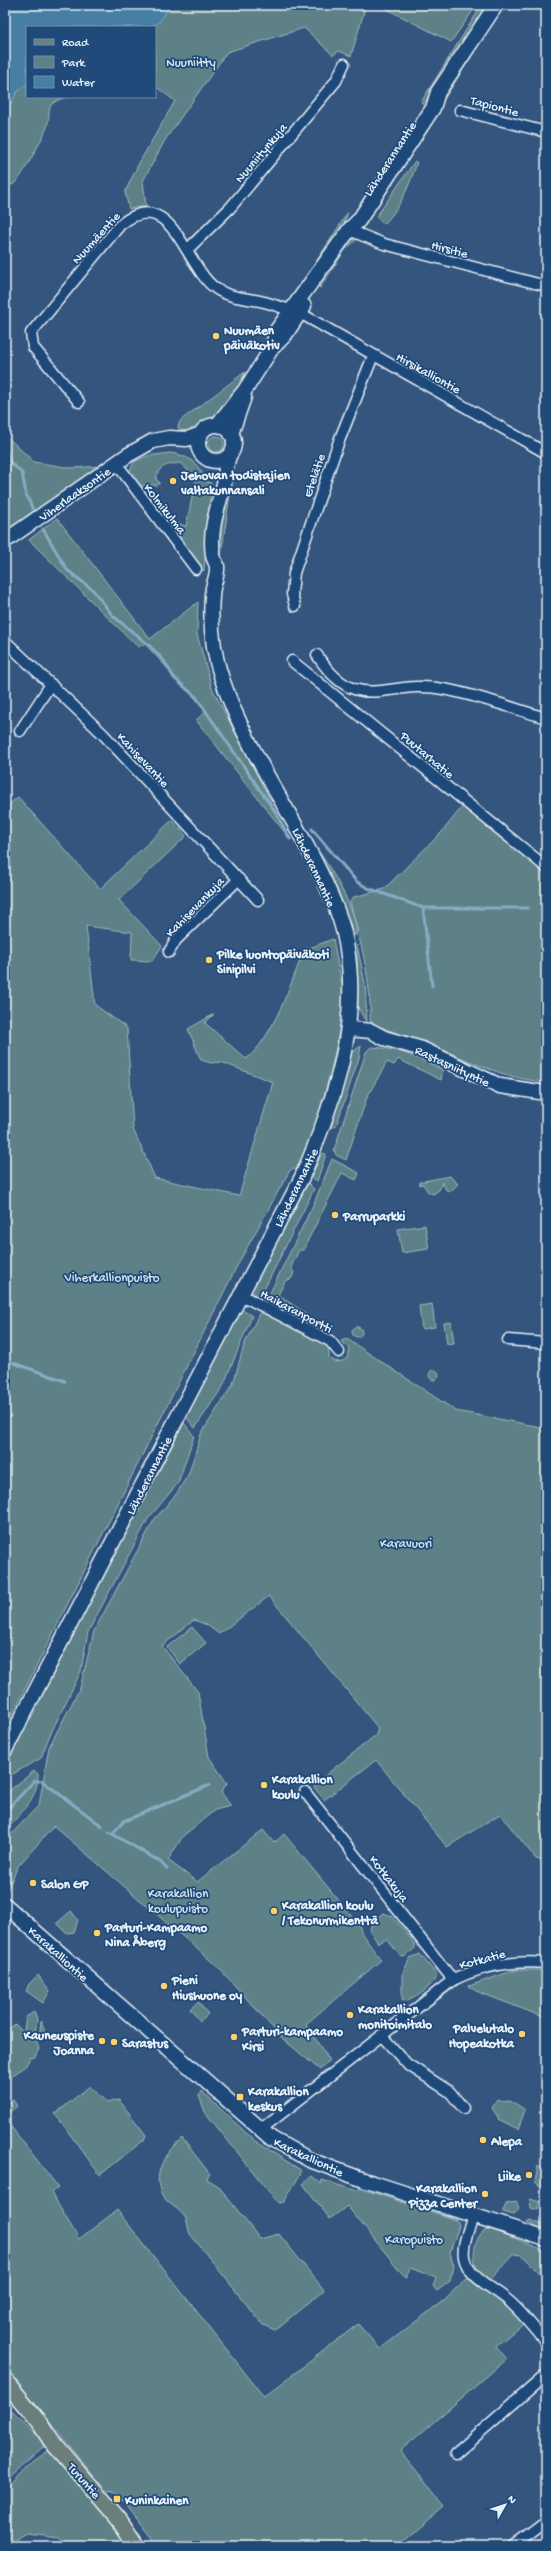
<svg xmlns="http://www.w3.org/2000/svg" width="551" height="2551" font-family="'Gochi Hand',sans-serif">
	<style>
		.green { fill: #5d8186; stroke: #a2b9bf }
		.water { fill: #477ea3; stroke: #87acc5 }
		.lines { fill: none; stroke-linecap: round; stroke-linejoin: round }
		.stream { stroke: #87acc5; stroke-width: 3 }
		.street-casing { stroke: #e8f1f8; stroke-width: 13 }
		.secondary-casing { stroke: #e8f1f8; stroke-width: 17 }
		.primary-casing { stroke: #e8f1f8; stroke-width: 19 }
		.street { stroke: #1f4a7a; stroke-width: 10 }
		.secondary { stroke: #1f4a7a; stroke-width: 14 }
		.primary { stroke: #6b7f7c; stroke-width: 16 }
		.poi-dot { fill: #ffd166; stroke: #1f4a7a; stroke-width: 1.5 }
		.labels { text-anchor: middle; stroke-width: 3.5; stroke-linejoin: round; paint-order: stroke }
		.park-label { font-size: 13px; fill: #d3e0e7; stroke: #1f4a7a }
		.street-label { font-size: 13px; fill: #e8f1f8; stroke: #1f4a7a }
		.poi-label { font-size: 13px; font-weight: bold; fill: #e8f1f8; stroke: #1f4a7a; text-anchor: start }
	</style>
	<rect width="100%" height="100%" fill="#34557d"/>
	<filter id="ink" filterUnits="userSpaceOnUse"><feTurbulence type="fractalNoise" baseFrequency=".025" numOctaves="2"/><feDisplacementMap in="SourceGraphic" scale="8" xChannelSelector="R" yChannelSelector="G"/><feConvolveMatrix kernelMatrix="1 2 1 2 8 2 1 2 1" color-interpolation-filters="sRGB"/></filter>
	<g filter="url(#ink)">
		<path class="green" d="M5,5H366L351,56L339,51L333,55L304,28L227,52L165,140L143,181L146,206L129,209L125,192L139,163L175,101L155,86V27H27V97H67C43,104 52,109 47,127C44,136 23,175 16,182C14,185 8,186 5,187Z
			M379,5H477L451,42Z
			M482,5H489L423,105L421,102Z
			M481,36L484,37L441,104L439,103Z
			M415,161L417,163C409,186 401,207 384,224L376,217Z
			M348,212L343,227L300,287Z
			M357,239L345,250L320,288L319,287L327,270L349,240Z
			M245,372C233,402 213,428 181,435L178,426L181,420Z
			M5,435L34,462L72,468L101,466L5,532Z
			M208 444a8 8 0 1 1 16 0a8 8 0 1 1-16 0Z
			M170,453C189,455 199,464 207,482L211,483L204,571L198,567L155,510L169,513L167,521L186,526L196,479L190,477L187,469L180,463C167,465 159,465 156,479L160,483L157,485L138,486L128,474L134,462L147,456Z
			M229,485L231,488L221,556V520Z
			M57,518L150,639L198,602L197,634L212,688L290,839L196,720L207,711L145,644L138,647L29,540Z
			M18,797L100,889L172,820L186,836L119,900L162,946L152,961L131,960L132,932L86,926L95,1005L127,1028L133,1129L155,1178L239,1196L273,1082L221,1062L211,1063L201,1060L188,1029L214,1014L205,1023L246,1059C272,1040 292,981 304,950L333,939L345,1000L334,1057L316,1128L296,1170L293,1168L289,1172L239,1262L5,1729V808Z
			M466,802L546,867V1082C501,1079 463,1057 421,1041C404,1034 385,1031 370,1021C372,982 360,940 350,902L354,897L384,889L442,832Z
			M311,841C325,858 361,915 356,936Z
			M357,945L365,983L367,1023L358,1008Z
			M361,1046L359,1058L336,1126L331,1128L350,1054Z
			M371,1047C397,1048 419,1058 443,1070L441,1080L398,1059L394,1065L387,1062L367,1097L346,1160L336,1155L334,1150L366,1052Z
			M322,1153L326,1154L317,1181L311,1178Z
			M332,1159L359,1173L356,1180L342,1173L303,1250H299L291,1267L294,1273L291,1279L285,1281L278,1295L304,1312L307,1316L298,1320L265,1303L314,1203Z
			M450,1176L458,1184L451,1191L446,1190L442,1182L439,1190L433,1194L428,1192L423,1184L420,1185L419,1182Z
			M308,1183L314,1189L259,1300L251,1290Z
			M425,1225L429,1249L402,1253L398,1229Z
			M432,1304L435,1327L422,1329L419,1306Z
			M241,1309L252,1316L223,1386L195,1428L186,1417Z
			M261,1310L326,1342L329,1346V1357C334,1363 341,1363 347,1358L349,1348L341,1341L347,1339L456,1411L546,1428V1861L536,1859L500,1814L447,1847L376,1760L324,1800L314,1787L317,1782L376,1735L378,1728L269,1596L219,1634L207,1625L194,1620L162,1646L198,1692L209,1757L227,1783L221,1792L231,1806L215,1810L183,1836L168,1860L197,1882L263,1830L274,1843L284,1834L359,1925L362,1934L381,1960L306,2024L329,2060L320,2070L283,2039L218,1967L54,1826L18,1866L5,1895V1841L39,1805L49,1747L80,1688L94,1631L154,1520L177,1493L189,1473L201,1434L233,1384L244,1345Z
			M451,1322L454,1343L447,1344L444,1323Z
			M352 1332a5 5 0 1 1 10 0a5 5 0 1 1-10 0Z
			M429 1375a5 5 0 1 1 10 0a5 5 0 1 1-10 0Z
			M184,1423L194,1436L178,1483L148,1519L88,1632L81,1671L49,1737L41,1758L11,1775L6,1768L9,1751L30,1718Z
			M192,1627L206,1643L180,1664L167,1647Z
			M34,1771L38,1774C38,1799 21,1813 5,1830V1794Z
			M71,1911L78,1920L74,1932L67,1933L57,1923Z
			M383,1913L392,1916L415,1944V1948L404,1957L400,1956L387,1939L378,1943L370,1931L372,1922Z
			M420,1954L437,1975C433,1986 418,1997 407,2001L402,1999V1975L410,1958Z
			M515,1970H546V2018L476,1991L469,1986Z
			M38,1975L50,1991L43,2003L26,1991L29,1984Z
			M463,1981L394,2033L393,2032L450,1987Z
			M198,2002L208,2014L200,2021L190,2009Z
			M34,2012L37,2020L35,2033L24,2030L26,2017Z
			M41,2021L45,2031L39,2038Z
			M15,2024L26,2035V2038L36,2039L39,2049L35,2057L30,2058L25,2067L5,2080V2032Z
			M90,2086L107,2103L119,2100L146,2135L144,2140L100,2175L55,2114Z
			M201,2091L255,2141L302,2171L284,2202L278,2203L205,2112L199,2096Z
			M497,2099L502,2101L510,2100L525,2110L518,2129L498,2119V2117L492,2108Z
			M13,2100L17,2106L5,2116V2102Z
			M5,2119L58,2187L51,2193L79,2239L117,2210L264,2397L358,2324L380,2349L444,2300L467,2278L511,2307L524,2323L496,2346L507,2359L400,2451L445,2505L397,2546H158L116,2492L105,2489L5,2366Z
			M182,2138L210,2174L206,2179L219,2187L260,2239L279,2234L324,2290L275,2330L263,2325L190,2234C188,2229 188,2224 186,2219C181,2209 167,2204 162,2195C151,2173 167,2151 182,2138Z
			M538,2166L546,2172L545,2181L540,2186L535,2182Z
			M312,2176L321,2184L322,2180L357,2191L359,2188L457,2220L459,2225L450,2252L453,2265L450,2281L437,2291L433,2286L436,2277L410,2268L406,2278L347,2206L330,2219L303,2184Z
			M530,2199L540,2202L538,2210L531,2208Z
			M517,2202L519,2209L514,2215L503,2212L506,2204Z
			M530,2220L546,2226V2232L527,2222Z
			M486,2229L494,2230L546,2251V2279L522,2255L515,2254L490,2280C487,2277 480,2273 478,2270C470,2258 475,2236 486,2229Z
			M5,2407L22,2420L43,2442L44,2447L5,2481Z
			M50,2450L129,2543L127,2546H70L59,2537L27,2533L16,2539L15,2546H5V2489L21,2472Z"/>
		<path class="water" d="M5,5H171L159,22L150,27H27V84L17,92L5,115Z"/>
		<g class="lines">
			<path class="stream" d="M5,445L9,461L22,473L26,494L33,510
				M43,529L67,570L93,590L113,616L150,646L164,661L174,678L196,697L276,813L290,839
				M312,829L357,882L368,888L423,908H528
				M423,908L432,986
				M5,1360L65,1381
				M42,1781L102,1826
				M7,1810L34,1781H39
				M109,1832L159,1861L167,1869
				M112,1834L124,1821L210,1785"/>
			<defs>
				<path id="street" d="M460,110L546,132
					M349,230L384,244L546,286
					M187,250L230,208L336,81L344,64
					M79,402L33,347L31,333L120,225C171,183 185,266 215,288C230,299 251,298 268,303C278,306 289,310 300,313L546,453
					M116,463L196,569
					M295,606L292,594L294,573L339,441L373,356
					M5,641L103,734L258,900
					M317,655C358,718 387,678 443,689C477,695 512,708 546,718
					M292,661L546,867
					M20,731L51,684
					M169,952L176,940L239,879
					M241,1295L330,1341L339,1352
					M508,1340L546,1343
					M305,1792L453,1980
					M381,2035L407,2064L450,2092L463,2108
					M260,2130L453,1980C482,1966 514,1960 546,1963
					M474,2215C469,2227 462,2244 464,2257C468,2279 497,2289 511,2303C524,2315 535,2329 546,2342
					M455,2454L546,2375
					M513,2546L546,2521"/>
				<path id="secondary" d="M272,348L277,330L349,230L359,220L433,108L438,92L496,5
					M217,425L245,390L272,348L285,335L304,306
					M198 443a18 18 0 1 1 36 0a18 18 0 1 1-36 0Z
					M231,434L244,397
					M5,541L128,455L153,441L169,438L187,439L201,434
					M350,1029L371,1031L384,1038L422,1049L500,1086L546,1093
					M5,1750L302,1177C334,1103 361,1024 346,943C342,919 331,895 321,874C290,809 245,748 222,679C213,653 210,623 212,596C212,585 218,577 217,566C216,562 213,559 213,555C209,530 218,507 224,484C226,473 225,465 230,454
					M5,1905L272,2139L310,2160L364,2180L546,2239"/>
				<path id="primary" d="M5,2381L40,2423L51,2440L119,2520L136,2546"/>
			</defs>
			<use href="#street" class="street-casing"/>
			<use href="#secondary" class="secondary-casing"/>
			<use href="#primary" class="primary-casing"/>
			<use href="#street" class="street"/>
			<use href="#secondary" class="secondary"/>
			<use href="#primary" class="primary"/>
		</g>
	</g>
	<g class="poi-dot">
		<circle cx="216" cy="336" r="4"/>
		<circle cx="173" cy="481" r="4"/>
		<circle cx="209" cy="960" r="4"/>
		<circle cx="335" cy="1215" r="4"/>
		<circle cx="264" cy="1785" r="4"/>
		<circle cx="33" cy="1883" r="4"/>
		<circle cx="274" cy="1911" r="4"/>
		<circle cx="97" cy="1933" r="4"/>
		<circle cx="164" cy="1986" r="4"/>
		<circle cx="350" cy="2015" r="4"/>
		<circle cx="522" cy="2034" r="4"/>
		<circle cx="234" cy="2037" r="4"/>
		<circle cx="102" cy="2041" r="4"/>
		<circle cx="114" cy="2042" r="4"/>
		<rect x="236" y="2093" width="8" height="8" rx="2"/>
		<circle cx="483" cy="2140" r="4"/>
		<circle cx="529" cy="2175" r="4"/>
		<circle cx="485" cy="2194" r="4"/>
		<rect x="113" y="2495" width="8" height="8" rx="2"/>
	</g>
	<g class="labels">
		<g class="park-label">
			<text x="191" y="66">Nuuniitty</text>
			<text x="112" y="1281">Viherkallionpuisto</text>
			<text x="406" y="1547">Karavuori</text>
			<text x="178" y="1897">Karakallion<tspan x="178" dy="15">koulupuisto</tspan></text>
			<text x="414" y="2243">Karopuisto</text>
		</g>
		<g class="street-label">
			<text transform="translate(495 105) rotate(15)" y="5">Tapiontie</text>
			<text transform="translate(260 152) rotate(-50)" y="5">Nuuniitynkuja</text>
			<text transform="translate(389 158) rotate(-57)" y="5">Lähderannantie</text>
			<text transform="translate(95 237) rotate(-48)" y="5">Nuumäentie</text>
			<text transform="translate(450 248) rotate(15)" y="5">Hirsitie</text>
			<text transform="translate(429 372) rotate(29)" y="5">Hirsikalliontie</text>
			<text transform="translate(313 475) rotate(-71)" y="5">Etelätie</text>
			<text transform="translate(74 493) rotate(-35)" y="5">Viherlaaksontie</text>
			<text transform="translate(166 508) rotate(52)" y="5">Kolmikulma</text>
			<text transform="translate(428 754) rotate(40)" y="5">Puutarhatie</text>
			<text transform="translate(144 759) rotate(47)" y="5">Kahisevantie</text>
			<text transform="translate(315 867) rotate(65)" y="5">Lähderannantie</text>
			<text transform="translate(194 906) rotate(-46)" y="5">Kahisevankuja</text>
			<text transform="translate(453 1065) rotate(25)" y="5">Rastasniityntie</text>
			<text transform="translate(295 1187) rotate(-64)" y="5">Lähderannantie</text>
			<text transform="translate(297 1310) rotate(28)" y="5">Haikaranportti</text>
			<text transform="translate(148 1475) rotate(-63)" y="5">Lähderannantie</text>
			<text transform="translate(390 1878) rotate(52)" y="5">Kotkakuja</text>
			<text transform="translate(59 1953) rotate(42)" y="5">Karakalliontie</text>
			<text transform="translate(482 1958) rotate(-15)" y="5">Kotkatie</text>
			<text transform="translate(309 2156) rotate(25)" y="5">Karakalliontie</text>
			<text transform="translate(85 2480) rotate(49)" y="5">Turuntie</text>
		</g>
		<g class="poi-label">
			<text x="224" y="334">Nuumäen<tspan x="224" dy="15">päiväkotiv</tspan></text>
			<text x="181" y="479">Jehovan todistajien<tspan x="181" dy="15">valtakunnansali</tspan></text>
			<text x="217" y="958">Pilke luontopäiväkoti<tspan x="217" dy="15">Sinipilvi</tspan></text>
			<text x="343" y="1220">Parruparkki</text>
			<text x="272" y="1783">Karakallion<tspan x="272" dy="15">koulu</tspan></text>
			<text x="41" y="1888">Salon GP</text>
			<text x="282" y="1909">Karakallion koulu<tspan x="282" dy="15">/ Tekonurmikenttä</tspan></text>
			<text x="105" y="1931">Parturi-Kampaamo<tspan x="105" dy="15">Nina Åberg</tspan></text>
			<text x="172" y="1984">Pieni<tspan x="172" dy="15">Hiushuone oy</tspan></text>
			<text x="358" y="2013">Karakallion<tspan x="358" dy="15">monitoimitalo</tspan></text>
			<text x="514" y="2032" text-anchor="end">Palvelutalo<tspan x="514" dy="15">Hopeakotka</tspan></text>
			<text x="242" y="2035">Parturi-kampaamo<tspan x="242" dy="15">Kirsi</tspan></text>
			<text x="94" y="2039" text-anchor="end">Kauneuspiste<tspan x="94" dy="15">Joanna</tspan></text>
			<text x="122" y="2047">Sarastus</text>
			<text x="248" y="2095">Karakallion<tspan x="248" dy="15">keskus</tspan></text>
			<text x="491" y="2145">Alepa</text>
			<text x="521" y="2180" text-anchor="end">Liike</text>
			<text x="477" y="2192" text-anchor="end">Karakallion<tspan x="477" dy="15">Pizza Center</tspan></text>
			<text x="125" y="2504">Kuninkainen</text>
		</g>
	</g>
	<rect width="551" height="2551" fill="none" stroke="#1f4a7a" stroke-width="20"/>
	<rect x="10" y="10" width="531" height="2531" fill="none" stroke="#e8f1f8" stroke-width="1.5" filter="url(#ink)"/>
	<rect x="26" y="26" width="130" height="72" fill="#1f4a7a" stroke="#6f8dac"/>
	<rect x="34" y="39" width="20" height="6" fill="#6b7f7c" stroke="#6f8dac"/>
	<text x="62" y="46" font-size="12" fill="#e8f1f8">Road</text>
	<rect x="34" y="56" width="20" height="12" fill="#5d8186" stroke="#6f8dac"/>
	<text x="62" y="66" font-size="12" fill="#e8f1f8">Park</text>
	<rect x="34" y="76" width="20" height="12" fill="#477ea3" stroke="#6f8dac"/>
	<text x="62" y="86" font-size="12" fill="#e8f1f8">Water</text>
	<g transform="translate(505 2505) rotate(51)" stroke="#1f4a7a" stroke-width="3" paint-order="stroke">
	<path d="M0-3L7 15L0 10L-7 15Z" fill="#e8f1f8"/>
	<text y="-6" font-size="11" font-weight="bold" text-anchor="middle" fill="#e8f1f8">N</text>
	</g>
</svg>
